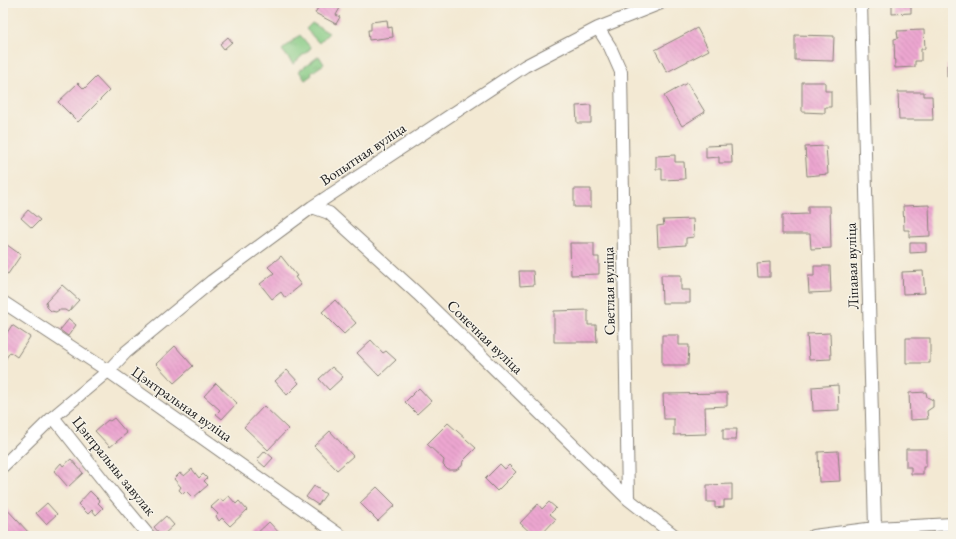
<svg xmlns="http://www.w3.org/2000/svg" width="956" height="539" font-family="'EB Garamond',serif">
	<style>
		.grass { fill: url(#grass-tufts); stroke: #507350 }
		.building { fill: url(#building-back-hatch) }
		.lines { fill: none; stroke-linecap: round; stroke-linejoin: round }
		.street-casing { stroke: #888278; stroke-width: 14 }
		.street { stroke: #fff; stroke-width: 12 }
		.labels { text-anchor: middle; stroke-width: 3; stroke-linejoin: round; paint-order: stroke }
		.street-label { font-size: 15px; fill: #1c1c1c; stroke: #f7f3e8 }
	</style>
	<defs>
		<pattern id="grass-tufts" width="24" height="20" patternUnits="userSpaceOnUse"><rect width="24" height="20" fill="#85ca83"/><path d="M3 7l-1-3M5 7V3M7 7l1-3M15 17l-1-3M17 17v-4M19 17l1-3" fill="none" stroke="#72ad71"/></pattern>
		<pattern id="building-back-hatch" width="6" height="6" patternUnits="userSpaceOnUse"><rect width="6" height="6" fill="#eca6d0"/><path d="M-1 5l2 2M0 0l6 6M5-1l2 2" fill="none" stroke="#ca8eb2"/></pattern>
	</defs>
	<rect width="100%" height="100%" fill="#f7f3e8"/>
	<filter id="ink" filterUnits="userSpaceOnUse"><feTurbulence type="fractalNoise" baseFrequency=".025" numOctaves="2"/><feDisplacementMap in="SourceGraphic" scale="8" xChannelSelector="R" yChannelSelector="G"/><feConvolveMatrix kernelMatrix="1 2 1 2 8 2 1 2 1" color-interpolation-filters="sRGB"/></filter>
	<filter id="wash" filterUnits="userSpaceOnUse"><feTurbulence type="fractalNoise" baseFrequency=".012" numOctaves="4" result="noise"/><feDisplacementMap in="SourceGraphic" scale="16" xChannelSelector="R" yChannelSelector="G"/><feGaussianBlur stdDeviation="0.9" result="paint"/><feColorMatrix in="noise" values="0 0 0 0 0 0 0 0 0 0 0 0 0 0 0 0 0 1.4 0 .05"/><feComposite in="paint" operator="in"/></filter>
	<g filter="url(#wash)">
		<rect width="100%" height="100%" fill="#f3e9d3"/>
		<path class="grass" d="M312,23L329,33L319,43L306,29Z
			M300,35L311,48L293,64L282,50Z
			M319,56L324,64L311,73L312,75L305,80L299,71Z"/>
		<g id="blocks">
			<path class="building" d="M325,3H330L340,8L336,15L340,17L336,24L315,13L320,4L324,6Z
				M892,3H911V13L892,14Z
				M387,20L388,28L392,27L393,37L369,40L368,30H371V22Z
				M697,28L709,50L667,72L655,50Z
				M924,30L925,49H921V61H915V67L895,68L894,39L898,38L897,31Z
				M795,35L834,36L833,61L795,60Z
				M228,37L232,42L224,49L220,44Z
				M947,65H953V76L947,77Z
				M96,77L109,91L78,122L58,102L78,83L84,89Z
				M802,82H825V91H831V107H825V113L802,112Z
				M687,83L705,112L682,126L664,96Z
				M898,92H924V96H932L933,120H899Z
				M591,105V123H577L576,106Z
				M731,145L732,163H719V157L706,158V146Z
				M826,146L828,174L807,176L805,147Z
				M675,155V162H684L685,179L662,180V169H656V156Z
				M574,189H591V207H574Z
				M929,205L930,236L909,237V230H904L903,206Z
				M808,206H830L831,248L811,249L810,234H782V215L808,214Z
				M28,210L40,220L32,228L21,218Z
				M693,219L694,237L686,238V245L658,247L657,226L664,225L663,220Z
				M3,242L21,255L8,274L3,271Z
				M570,243H594V257H599V274L571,275Z
				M910,243H926V252L910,253Z
				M281,256L297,276L295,277L301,285L285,298L281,292L272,299L260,284L274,273L268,267Z
				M770,262V277H758L757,263Z
				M814,266H830L831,292L809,293L808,276H814Z
				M519,271H533L534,285L520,286Z
				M923,271L925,293L903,294L902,272Z
				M661,275H681V290H690V303H662Z
				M62,285L79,300L68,312L65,310H59L56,312L51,311L47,307L46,302Z
				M335,300L356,323L344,334L322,312Z
				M588,310V325H596L597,342H554V311Z
				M69,319L76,325L68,336L60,330Z
				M12,325L30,337L17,357L10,352L3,363V339Z
				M830,333L831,359L809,360L807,334Z
				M662,335H679V345H689L688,365H662Z
				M906,338H930V363H906Z
				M371,340L383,353L386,351L396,360L379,376L357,353Z
				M175,346L193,366L174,383L156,364Z
				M332,367L343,377L329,390L319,379Z
				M287,370L299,383L287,395L275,381Z
				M216,383L237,403L222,419L216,414L220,410L204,396Z
				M838,385L839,410L813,411L812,387Z
				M419,388L431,401L417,414L405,402Z
				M926,392L927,397L933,400V407L927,411L928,419L910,420L909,393Z
				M727,393V406L705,407L706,434L674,435V419H664L663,394Z
				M264,406L288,429L268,450L244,427Z
				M114,418L127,433L110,447L95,431L108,420L110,421Z
				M448,423L476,448L463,461L462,466L456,470H448L443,465L444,460L427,444Z
				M723,429H737L736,440H723Z
				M330,431L353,456L337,470L314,446Z
				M906,449H926V467H923V474H911V467H906Z
				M265,451L273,458L265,467L257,460Z
				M838,451L840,481L819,482L818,452Z
				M71,459L83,473L68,487L54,471L61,463L63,466Z
				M500,464L505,469L509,465L516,472L497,491L485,479Z
				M192,469L199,478L203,474L207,478L204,481L208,485L193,498L186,491L183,494L179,490L181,487L174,479L180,473L184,476Z
				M732,484V500H724V507L715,508V502H707V485Z
				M314,486L326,494L318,505L306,497Z
				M377,487L395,505L378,521L360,503Z
				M90,491L100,501L98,503L103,508L96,515L92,510L88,514L78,504Z
				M229,496L236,504L239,501L247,510L230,526L222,518L219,521L216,516L218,514L211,507L220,499L223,501Z
				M549,502L556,508L550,514L556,519L540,536H534L520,523L538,504L542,509Z
				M47,503L57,514L46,524L36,513Z
				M3,505L30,534L28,536H3Z
				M166,516L174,525L162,536L154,527Z
				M269,522L282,536H254Z"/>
		</g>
	</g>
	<g filter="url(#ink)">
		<use href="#blocks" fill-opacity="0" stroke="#888278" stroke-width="1"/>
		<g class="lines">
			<defs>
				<path id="street" d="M861,3L875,528
					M598,28L610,47L621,72L628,499
					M312,207L329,213L418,294L628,499L675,536
					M3,302L108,371L341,536
					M53,417L114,494L149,536
					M3,466L53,417L108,371L126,352L212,281L312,207L525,66L598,28L661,3
					M813,536L875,528L953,524"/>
			</defs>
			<use href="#street" class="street-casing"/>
			<use href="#street" class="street"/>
		</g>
	</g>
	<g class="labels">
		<g class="street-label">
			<text transform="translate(363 154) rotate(-34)" y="5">Вопытная вуліца</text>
			<text transform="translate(852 266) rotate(-92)" y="5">Ліпавая вуліца</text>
			<text transform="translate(609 291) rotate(-91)" y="5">Светлая вуліца</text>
			<text transform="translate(485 337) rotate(44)" y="5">Сонечная вуліца</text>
			<text transform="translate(182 404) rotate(35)" y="5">Цэнтральная вуліца</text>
			<text transform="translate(114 466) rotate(51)" y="5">Цэнтральны завулак</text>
		</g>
	</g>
	<rect width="956" height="539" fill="none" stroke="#f7f3e8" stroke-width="16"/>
</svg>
